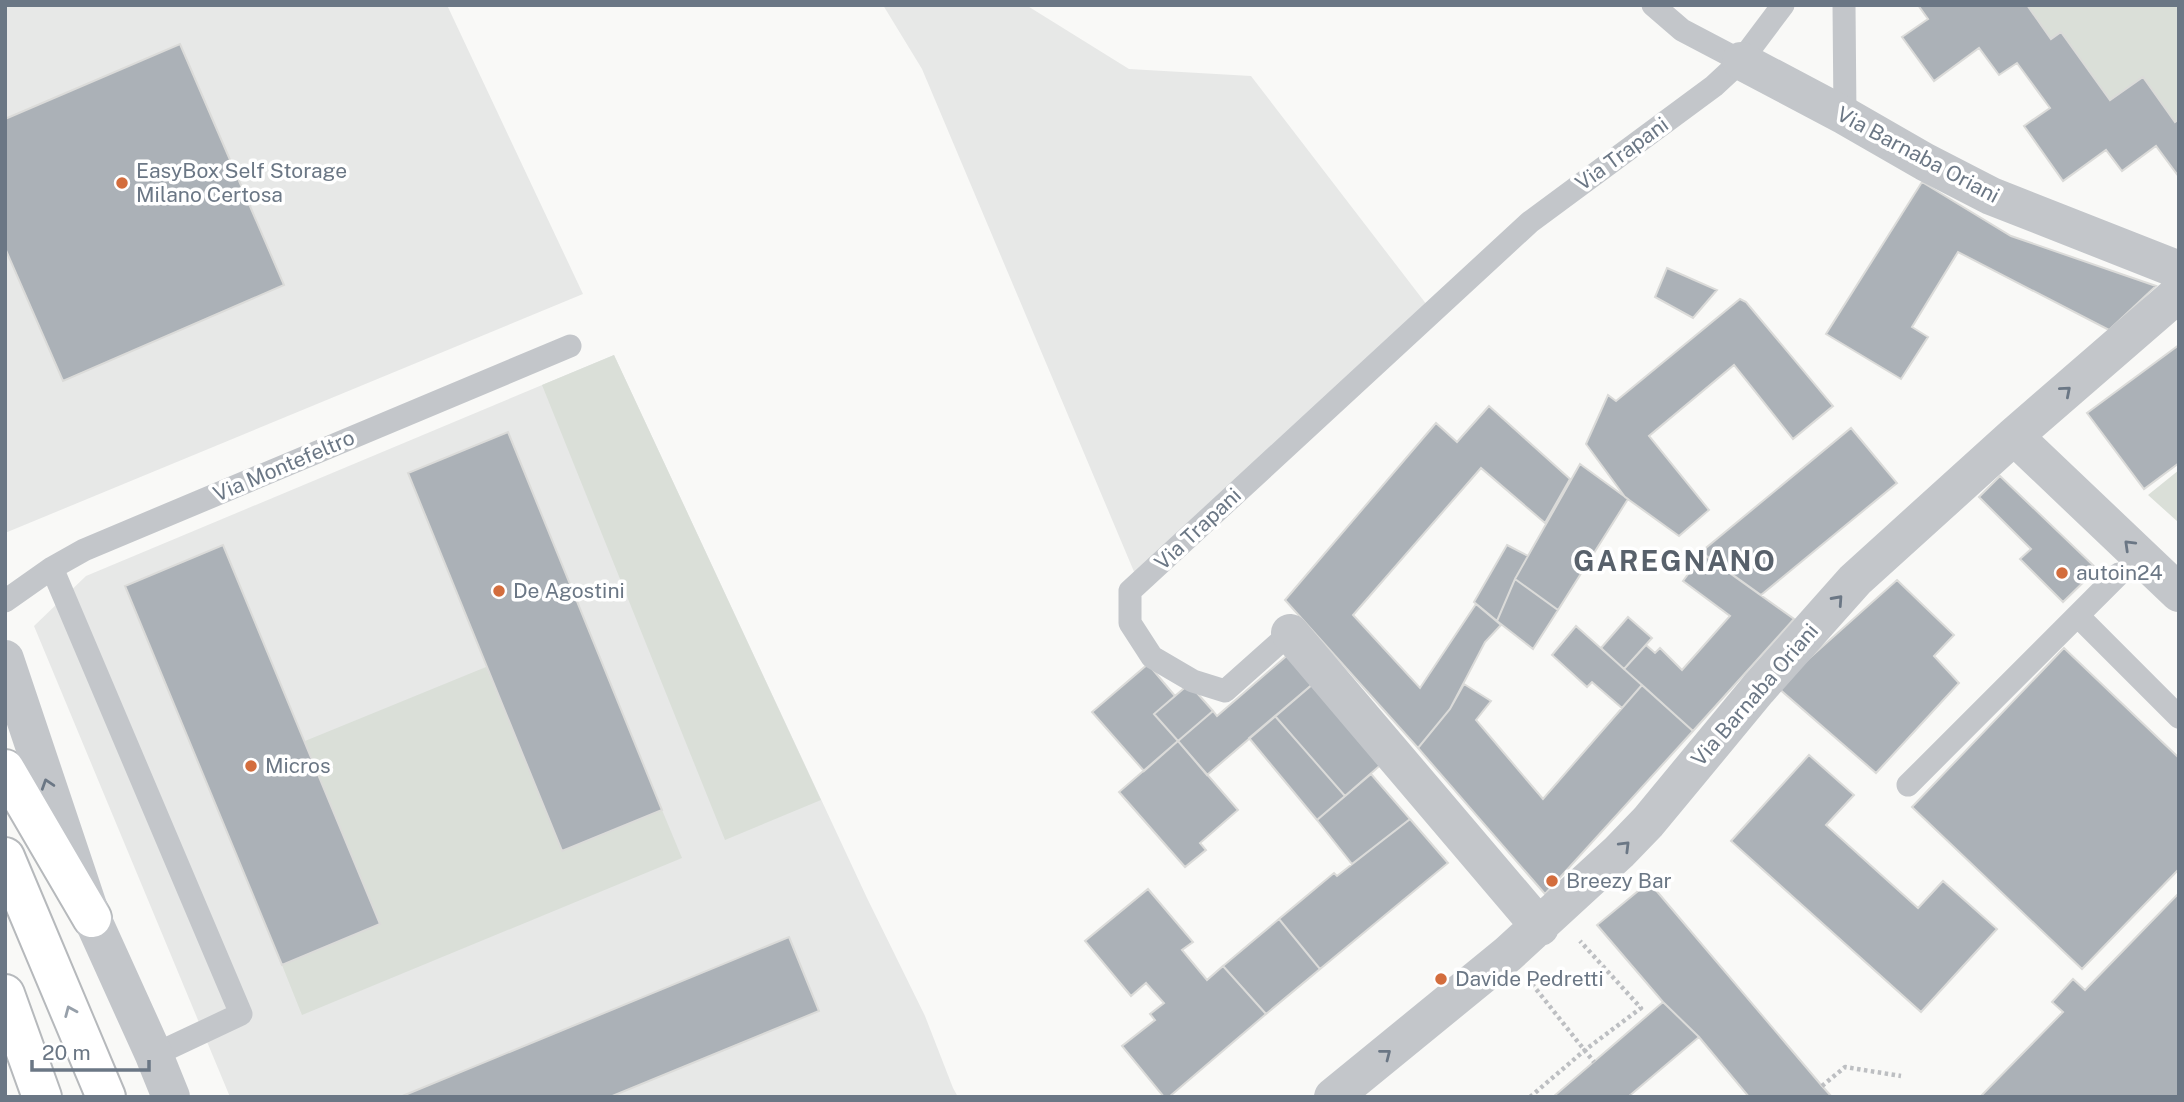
<svg xmlns="http://www.w3.org/2000/svg" width="2184" height="1102" font-family="'Public Sans',sans-serif">
	<style>
		.built { fill: #e7e8e7 }
		.green { fill: #dadfd8 }
		.building { fill: #abb1b7; stroke: #dbdbd9; stroke-width: 2 }
		.lines { fill: none; stroke-linecap: round; stroke-linejoin: round }
		.trunk-casing { stroke: #b6b9bc; stroke-width: 42 }
		.path { stroke: #bdbfc2; stroke-width: 4.5; stroke-dasharray: 3.5 3.5; stroke-linecap: butt }
		.service { stroke: #c3c6ca; stroke-width: 23 }
		.minor { stroke: #c3c6ca; stroke-width: 38 }
		.trunk { stroke: #fff; stroke-width: 38 }
		.oneway { stroke: #6b7785 }
		.oneway2 { stroke: #97a0aa }
		.poi-dot { fill: #d36d3d; stroke: #fff; stroke-width: 2.5 }
		.labels { text-anchor: middle; stroke-width: 7; stroke-linejoin: round; paint-order: stroke }
		.street-label { font-size: 21px; fill: #6b7785; stroke: #fff }
		.poi-label { font-size: 21px; fill: #6b7785; stroke: #fff; text-anchor: start }
		.district-label { font-size: 28px; font-weight: bold; letter-spacing: 2px; fill: #58616b; stroke: #fff }
	</style>
	<rect width="100%" height="100%" fill="#f9f9f7"/>
	<path class="built" d="M5,5H447L583,294L5,533Z
		M883,5H1026L1129,69L1251,76L1427,305L1135,574L922,69Z
		M614,355L867,898L925,1016L953,1088L958,1097H230L34,626L86,576Z"/>
	<path class="green" d="M2027,5H2179V119L2175,122L2143,78L2110,100L2051,39Z
		M614,355L821,800L725,840L542,385Z
		M2179,470V521L2178,522L2148,495Z
		M486,667L562,851L662,810L682,858L302,1015L282,965L380,924L305,741Z"/>
	<path class="building" d="M1918,5H2027L2051,39L2061,32L2110,100L2143,77L2175,122L2179,119V177L2156,146L2122,171L2106,150L2063,181L2024,126L2050,108L2017,63L1999,75L1979,48L1934,81L1902,37L1928,19Z
		M180,44L284,285L63,381L5,248V119Z
		M1922,182L2011,236L2156,286L2109,330L1958,252L1912,327L1928,337L1901,379L1826,334Z
		M1667,268L1717,290L1693,318L1655,297Z
		M1740,299L1746,302L1833,406L1793,439L1734,365L1649,436L1709,510L1679,536L1625,497L1586,444L1608,395L1616,401Z
		M2179,345V463L2144,489L2087,413Z
		M1489,406L1570,479L1545,523L1481,468L1353,615L1420,688L1476,604L1501,625L1485,642L1450,709L1418,748L1285,600L1436,423L1457,442Z
		M1851,428L1897,483L1761,595L1701,552Z
		M508,432L662,810L562,851L408,473Z
		M1580,464L1628,499L1558,610L1515,579Z
		M2000,476L2097,569L2063,602L2020,559L2031,549L1979,497Z
		M223,545L380,924L282,965L125,586Z
		M1507,545L1528,556L1515,579L1497,621L1474,602Z
		M1703,554L1794,619L1693,731L1624,669L1646,645L1655,653L1660,648L1682,670L1730,616L1683,581Z
		M1515,579L1558,610L1533,649L1497,621Z
		M1897,580L1954,635L1934,656L1959,683L1876,773L1777,687Z
		M1628,617L1652,638L1624,669L1601,648Z
		M1576,626L1642,685L1622,708L1592,682L1587,687L1552,655Z
		M2064,648L2179,758V869L2082,969L1912,807Z
		M1290,653L1314,683L1207,775L1178,741L1213,711L1217,716Z
		M1148,664L1175,696L1154,714L1178,741L1144,771L1092,712Z
		M1314,683L1384,762L1345,796L1275,716Z
		M1189,684L1213,711L1178,741L1154,714Z
		M1464,684L1491,701L1476,720L1543,799L1642,685L1693,731L1545,894L1418,748L1450,709Z
		M1275,716L1345,796L1317,820L1249,738Z
		M1178,741L1238,810L1200,843L1206,850L1185,867L1119,792Z
		M1809,755L1854,795L1826,825L1918,908L1943,881L1997,929L1921,1012L1731,841Z
		M1371,774L1410,819L1352,864L1317,820Z
		M1410,819L1448,863L1320,969L1279,919L1334,873L1337,876Z
		M1649,882L1822,1086L1832,1097H1749L1699,1037L1663,1002L1597,925Z
		M1148,889L1193,942L1182,950L1207,980L1223,966L1266,1014L1169,1097H1164L1122,1046L1155,1020L1150,1014L1164,1003L1146,983L1131,996L1085,941Z
		M2179,893V1097H1980L2063,1012L2052,1002L2073,979L2085,990Z
		M1279,919L1320,969L1266,1014L1223,966Z
		M789,937L819,1011L610,1097H400Z
		M1663,1002L1699,1037L1628,1097H1553Z"/>
	<g class="lines">
		<defs>
			<path id="trunk" d="M5,769L92,918
				M5,857L106,1097
				M5,994L42,1097"/>
		</defs>
		<use href="#trunk" class="trunk-casing"/>
		<path class="path" d="M1532,984L1594,1062
			M1822,1086L1845,1067L1901,1076
			M1629,1095L1630,1097
			M1530,1097L1585,1050L1641,1008L1580,941"/>
		<path class="service" d="M1653,5L1682,30L1741,61L1783,5
			M1844,5L1845,116
			M52,568L241,1014L154,1055
			M5,601L52,568L84,550L570,346
			M2078,616L2179,717
			M1290,633L1225,691L1193,681L1152,657L1130,623V591L1530,222L1714,86L1741,61
			M1908,785L2119,574"/>
		<path class="minor" d="M1741,61L1845,116L1925,162L1991,196L2179,270
			M2014,436L2179,593
			M1290,633L1540,927
			M5,659L92,918L154,1055L171,1097
			M1333,1097L1508,954L1619,852L1648,822L1758,689L1855,580L2014,436L2179,293"/>
		<use href="#trunk" class="trunk"/>
	</g>
	<defs><path id="oneway-chevron" d="M-2-3.5L2.5 0L-2 3.5" fill="none" stroke-width="1.6" stroke-linecap="round" stroke-linejoin="round" transform="scale(1.75)"/></defs>
	<g class="oneway">
		<use href="#oneway-chevron" transform="translate(2066 391) rotate(-41)"/>
		<use href="#oneway-chevron" transform="translate(2129 545) rotate(-136)"/>
		<use href="#oneway-chevron" transform="translate(1838 600) rotate(-48)"/>
		<use href="#oneway-chevron" transform="translate(47 784) rotate(-108)"/>
		<use href="#oneway-chevron" transform="translate(1625 846) rotate(-45)"/>
		<use href="#oneway-chevron" transform="translate(1386 1054) rotate(-38)"/>
	</g>
	<use class="oneway2" href="#oneway-chevron" transform="translate(70 1011) rotate(-113)"/>
	<g class="poi-dot">
		<circle cx="122" cy="183" r="7"/>
		<circle cx="2062" cy="573" r="7"/>
		<circle cx="499" cy="591" r="7"/>
		<circle cx="251" cy="766" r="7"/>
		<circle cx="1552" cy="881" r="7"/>
		<circle cx="1441" cy="979" r="7"/>
	</g>
	<g class="labels">
		<g class="street-label">
			<text transform="translate(1622 154) rotate(-36)" y="7">Via Trapani</text>
			<text transform="translate(1918 155) rotate(28)" y="7">Via Barnaba Oriani</text>
			<text transform="translate(284 466) rotate(-23)" y="7">Via Montefeltro</text>
			<text transform="translate(1198 529) rotate(-43)" y="7">Via Trapani</text>
			<text transform="translate(1755 695) rotate(-49)" y="7">Via Barnaba Oriani</text>
		</g>
		<g class="poi-label">
			<text x="136" y="178">EasyBox Self Storage<tspan x="136" dy="24">Milano Certosa</tspan></text>
			<text x="2076" y="580">autoin24</text>
			<text x="513" y="598">De Agostini</text>
			<text x="265" y="773">Micros</text>
			<text x="1566" y="888">Breezy Bar</text>
			<text x="1455" y="986">Davide Pedretti</text>
		</g>
		<g class="district-label">
			<text x="1675" y="571">GAREGNANO</text>
		</g>
	</g>
	<rect width="2184" height="1102" fill="none" stroke="#6b7785" stroke-width="14"/>
	<path d="M32 1060v10h117v-10" fill="none" stroke="#6b7785" stroke-width="3.5"/>
	<text x="42" y="1060" font-size="21" fill="#6b7785" stroke="#ffffff" stroke-width="5" paint-order="stroke">20 m</text>
</svg>
